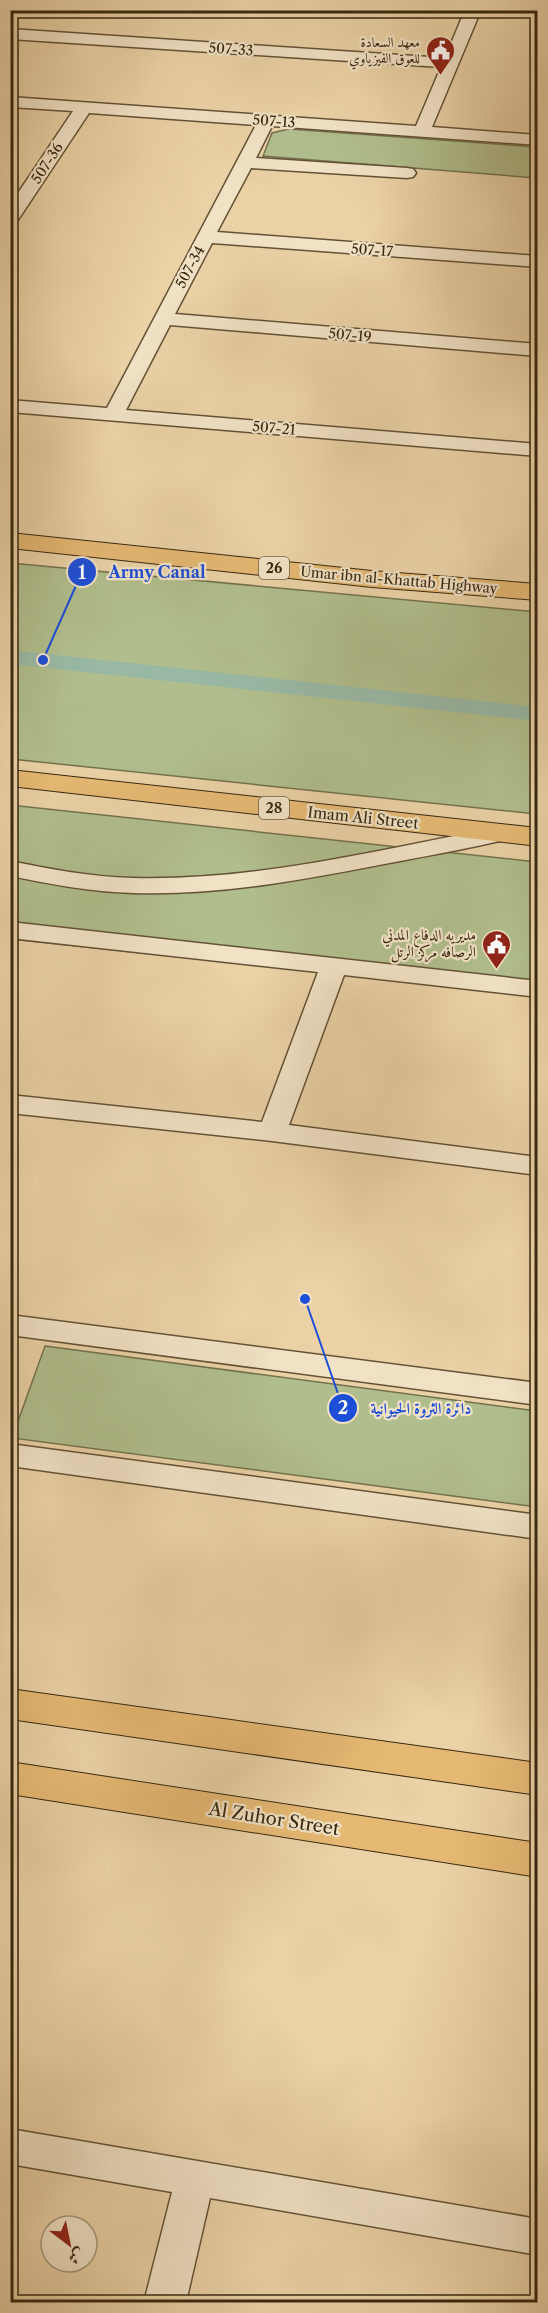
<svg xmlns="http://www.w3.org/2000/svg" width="548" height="2313" font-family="'Libre Caslon Text',Amiri,serif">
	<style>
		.green { fill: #b0bd8c; stroke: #74724e; stroke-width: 1.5 }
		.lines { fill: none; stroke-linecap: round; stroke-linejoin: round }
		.canal { fill: #98b8a4; fill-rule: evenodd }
		.minor-casing { stroke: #645236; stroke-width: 3 }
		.primary-casing { stroke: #382811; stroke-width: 2 }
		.motorway-casing { stroke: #382811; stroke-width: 2 }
		.minor { fill: #f1e2c5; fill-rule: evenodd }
		.primary { fill: #e5b973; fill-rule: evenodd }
		.motorway { fill: #e5b973; fill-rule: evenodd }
		.labels { text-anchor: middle; stroke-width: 4.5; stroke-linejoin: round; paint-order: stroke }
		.far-poi-label { font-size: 14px; fill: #382811; stroke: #f1e2c5; text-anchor: end }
		.far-street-label { font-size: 14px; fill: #382811; stroke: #f1e2c5 }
		.shield { fill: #f1e2c5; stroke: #706047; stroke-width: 1.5 }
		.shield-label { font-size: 14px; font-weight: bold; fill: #382811 }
		.street-label { font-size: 15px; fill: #382811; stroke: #f1e2c5 }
		.poi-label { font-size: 15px; fill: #382811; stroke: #f1e2c5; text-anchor: end }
		.near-street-label { font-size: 18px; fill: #382811; stroke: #f1e2c5 }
		.leader { fill: none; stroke: #1d4ed8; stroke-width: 2 }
		.callout-dot { fill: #1d4ed8; stroke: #f1e2c5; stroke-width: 2 }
		.mark-label { font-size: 18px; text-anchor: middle; font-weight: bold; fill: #fff }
		.callout-label { font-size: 16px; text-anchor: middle; font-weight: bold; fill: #1d4ed8; stroke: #f1e2c5; stroke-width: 4.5; stroke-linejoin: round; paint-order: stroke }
	</style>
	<rect width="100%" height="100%" fill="#ead2a6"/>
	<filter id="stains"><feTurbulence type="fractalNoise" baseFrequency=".00333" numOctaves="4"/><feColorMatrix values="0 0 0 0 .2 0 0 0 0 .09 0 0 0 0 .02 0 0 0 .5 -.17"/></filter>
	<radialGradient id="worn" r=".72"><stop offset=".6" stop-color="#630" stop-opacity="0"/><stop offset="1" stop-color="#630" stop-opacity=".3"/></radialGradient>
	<path class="green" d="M289,129L537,147V178L263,156L272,133Z
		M10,563L537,612V814L11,759Z
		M10,805L537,862V995L11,939Z
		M45,1346L537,1411V1507L12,1438Z"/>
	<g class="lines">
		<path class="canal" d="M10,650L538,707V721L10,664Z"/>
		<defs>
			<path id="minor" d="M465,10H481L432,127L538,135V145L272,126L256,158L407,168L413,169L416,173L413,177L407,178L251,168L217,232L538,256V267L212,243L175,314L538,344V356L170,325L126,410L538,444V456L10,412V400L107,408L256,125L89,113L16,223L10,224V205L73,111L10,107V97L416,126L441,67L10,39V29L445,58Z
				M499,827L508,829L511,834L508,839C472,848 436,854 400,861C312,878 223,896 133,893C91,892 51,884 10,876V861C51,869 91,877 133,878C256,881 379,850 499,827Z
				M10,922L538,981V997L344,975L289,1125L538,1157V1175L272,1141L10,1113V1095L262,1122L318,972L10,938Z
				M10,1315L538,1383V1405L10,1335Z
				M10,1444L538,1515V1539L10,1466Z
				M10,2129L538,2219V2255L210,2198L186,2302H144L172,2192L10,2164Z"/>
			<path id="primary" d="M10,1689L538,1763V1795L10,1719Z
				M10,1762L538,1843V1877L10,1794Z"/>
			<path id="motorway" d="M10,533L372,571L538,584V600L372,587L10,548Z
				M10,770L538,828V846L10,786Z"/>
		</defs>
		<use href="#minor" class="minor-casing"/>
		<use href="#primary" class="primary-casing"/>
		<use href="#motorway" class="motorway-casing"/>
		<use href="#minor" class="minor"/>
		<use href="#primary" class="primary"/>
		<use href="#motorway" class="motorway"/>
	</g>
	<defs>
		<symbol id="civic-pin" viewBox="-11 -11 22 30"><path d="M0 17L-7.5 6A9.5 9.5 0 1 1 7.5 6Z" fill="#8f2418" stroke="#f1e2c5"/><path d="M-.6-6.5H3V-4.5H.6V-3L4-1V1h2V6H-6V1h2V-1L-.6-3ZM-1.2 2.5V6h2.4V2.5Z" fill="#fff"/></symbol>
	</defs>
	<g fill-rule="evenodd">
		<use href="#civic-pin" x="424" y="34" width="33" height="45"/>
		<use href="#civic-pin" x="480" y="928" width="33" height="45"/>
	</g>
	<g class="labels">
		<g class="far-poi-label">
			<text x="420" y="47">معهد السعادة<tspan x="420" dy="16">للعوق الفيزياوي</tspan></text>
		</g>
		<g class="far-street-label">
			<text transform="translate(231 49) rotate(4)" y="5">507-33</text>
			<text transform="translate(274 121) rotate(4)" y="5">507-13</text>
			<text transform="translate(47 163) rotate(-57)" y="5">507-36</text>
			<text transform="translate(372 250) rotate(4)" y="5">507-17</text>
			<text transform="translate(190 267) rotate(-62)" y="5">507-34</text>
			<text transform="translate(350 335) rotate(5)" y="5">507-19</text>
			<text transform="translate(274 428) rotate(5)" y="5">507-21</text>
			<text transform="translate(399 580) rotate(5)" y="5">Umar ibn al-Khattab Highway</text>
		</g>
		<g class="shield">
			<rect x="259" y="557" width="30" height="22" rx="4.5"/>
			<rect x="259" y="797" width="30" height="22" rx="4.5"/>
		</g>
		<g class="shield-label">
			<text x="274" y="573">26</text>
			<text x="274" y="813">28</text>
		</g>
		<g class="street-label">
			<text transform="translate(363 818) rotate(6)" y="5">Imam Ali Street</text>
		</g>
		<g class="poi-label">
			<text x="476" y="940">مديريه الدفاع المدني<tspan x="476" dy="17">الرصافه مركز الرتل</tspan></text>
		</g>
		<g class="near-street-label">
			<text transform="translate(274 1819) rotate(9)" y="6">Al Zuhor Street</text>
		</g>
	</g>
	<path class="leader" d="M43 660L82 572M305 1299L343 1408"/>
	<g class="callout-dot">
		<circle cx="43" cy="660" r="6"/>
		<circle cx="305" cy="1299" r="6"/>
		<circle cx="82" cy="572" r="15"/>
		<circle cx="343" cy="1408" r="15"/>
	</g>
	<g class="mark-label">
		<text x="82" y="579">1</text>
		<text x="343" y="1414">2</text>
	</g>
	<g class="callout-label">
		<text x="157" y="578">Army Canal</text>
		<text x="421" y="1414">دائرة الثروة الحيوانية</text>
	</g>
	<rect width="548" height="2313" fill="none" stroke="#ead2a6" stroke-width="36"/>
	<rect x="12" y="12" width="524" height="2289" fill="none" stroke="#382811" stroke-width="3"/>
	<rect x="18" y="18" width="512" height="2277" fill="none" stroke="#382811" stroke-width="1.5"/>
	<g transform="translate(69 2244) rotate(148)"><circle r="28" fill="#f1e2c5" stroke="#a7987d" stroke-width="1.5"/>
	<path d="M0-4.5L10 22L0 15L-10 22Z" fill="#8f2418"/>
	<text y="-9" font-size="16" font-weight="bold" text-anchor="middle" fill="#382811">ش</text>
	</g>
	<rect width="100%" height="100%" filter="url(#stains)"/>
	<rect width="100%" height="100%" fill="url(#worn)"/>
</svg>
